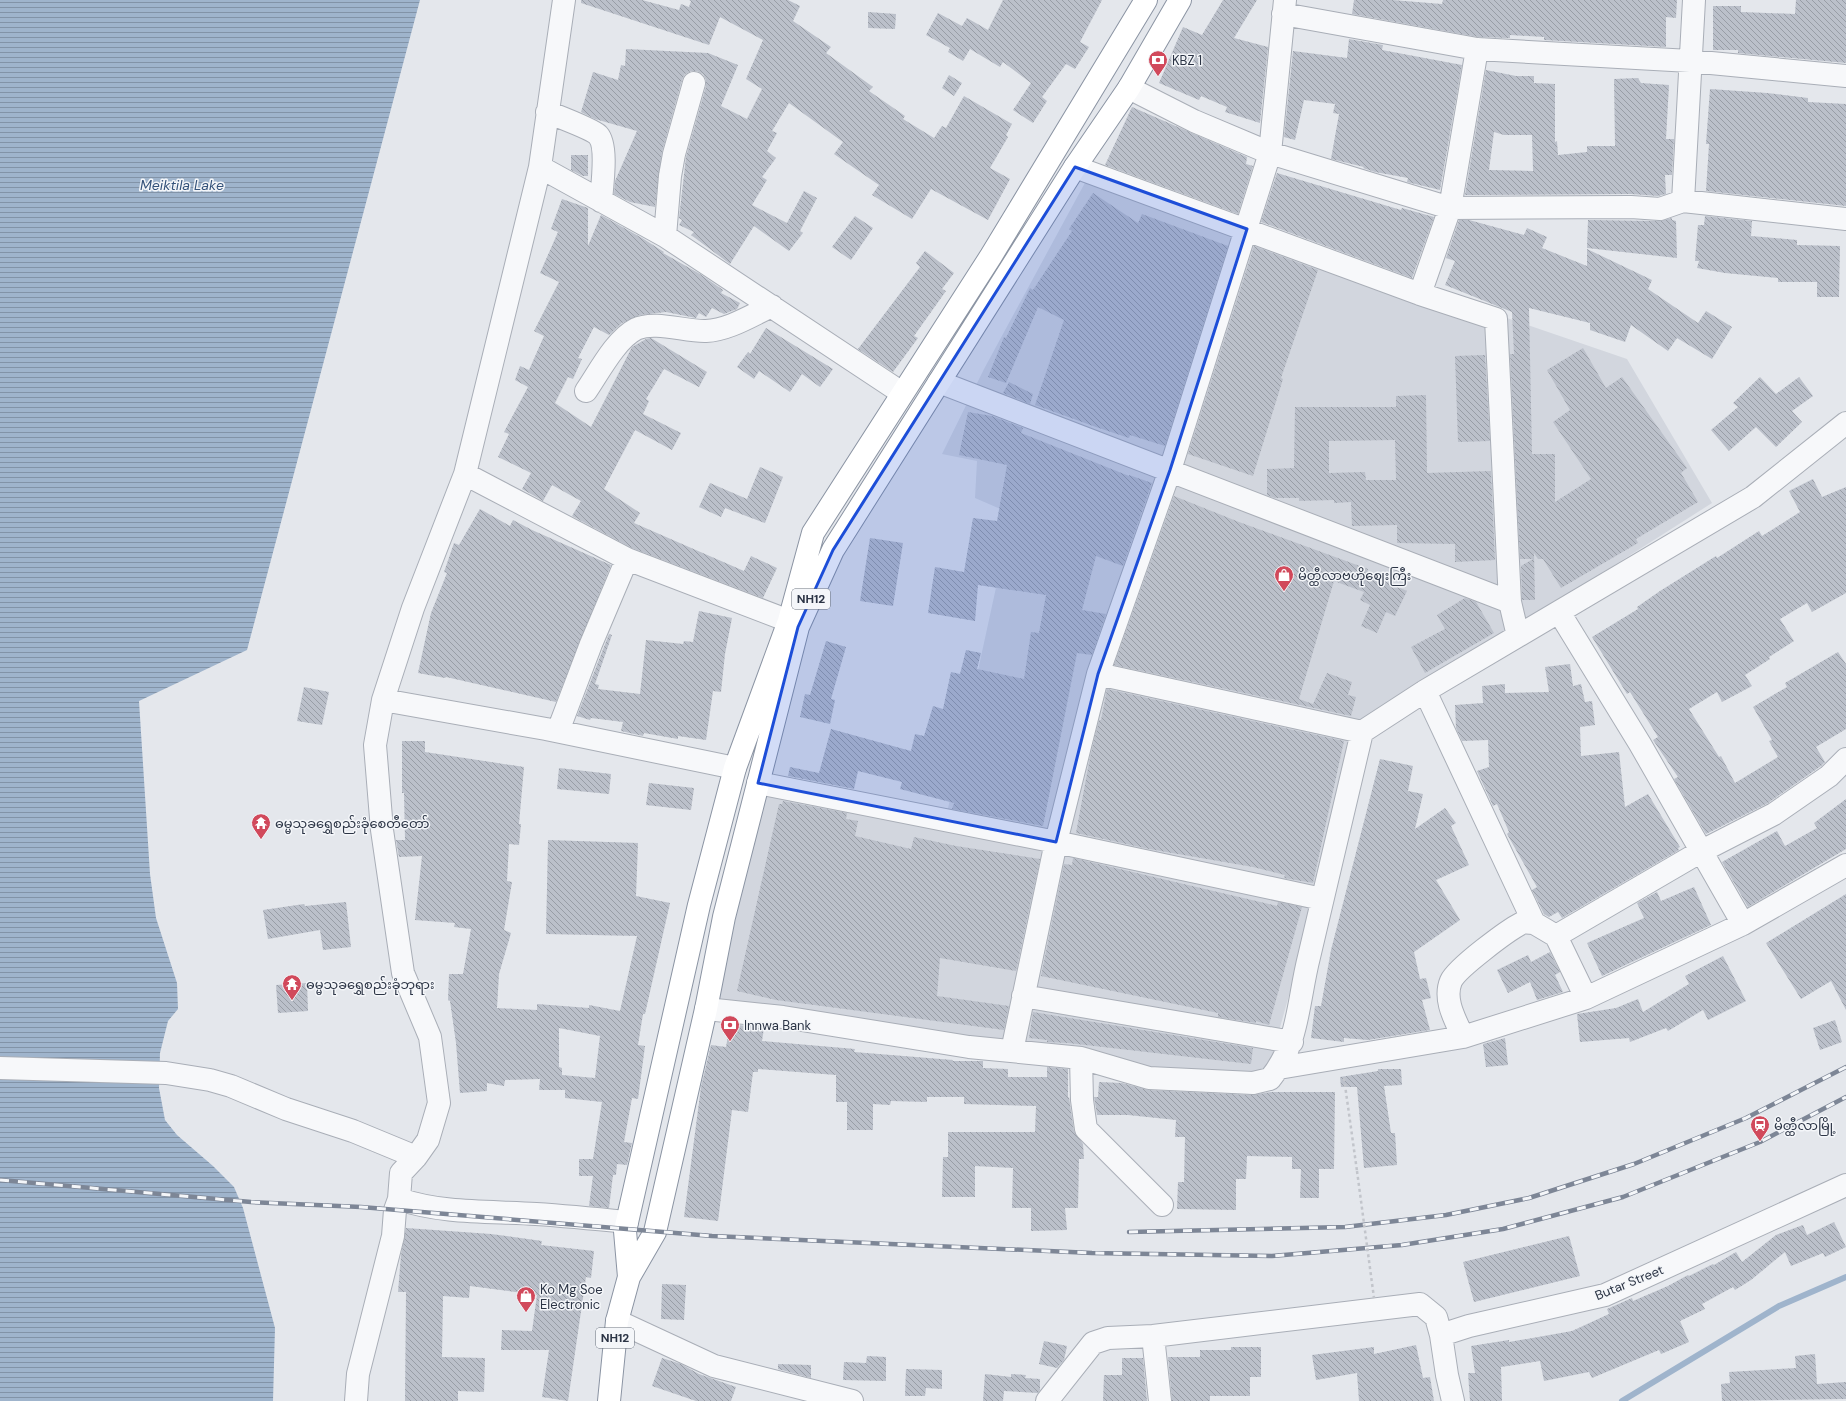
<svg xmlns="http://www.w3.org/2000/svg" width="1846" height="1401" font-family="'DM Sans','Noto Sans Myanmar',sans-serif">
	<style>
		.built { fill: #d2d6de }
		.water { fill: url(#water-rules) }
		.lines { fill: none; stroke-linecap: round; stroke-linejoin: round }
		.stream { stroke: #9fb4cc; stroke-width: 6 }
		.building { fill: url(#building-back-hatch); fill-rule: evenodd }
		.minor-casing { stroke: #a9aeb7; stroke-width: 24 }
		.highway-casing { stroke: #8b94a3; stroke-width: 24 }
		.path { stroke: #c2c5cb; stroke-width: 2.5; stroke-dasharray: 3 3; stroke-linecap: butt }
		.minor { stroke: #f7f8fa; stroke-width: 22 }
		.highway { stroke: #fff; stroke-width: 22 }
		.rail-casing { stroke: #7d8696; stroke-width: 4.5 }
		.rail { stroke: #f4f6f9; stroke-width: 3; stroke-dasharray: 9; stroke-linecap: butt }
		.path-bridge { stroke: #c2c5cb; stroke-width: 2.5; stroke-dasharray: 3 3; stroke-linecap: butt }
		.marked { fill: #1d4ed8; fill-opacity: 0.2; stroke: #1d4ed8; stroke-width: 3; stroke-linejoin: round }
		.labels { text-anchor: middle; stroke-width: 3; stroke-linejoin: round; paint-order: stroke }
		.shield { fill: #f4f6f9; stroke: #676e7b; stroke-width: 1 }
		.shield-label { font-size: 12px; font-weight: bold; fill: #2b3445 }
		.poi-label { font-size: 13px; fill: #2b3445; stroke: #f4f6f9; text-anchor: start }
		.street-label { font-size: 13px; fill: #2b3445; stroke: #f4f6f9 }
		.water-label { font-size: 14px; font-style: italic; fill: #34527a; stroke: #f4f6f9 }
	</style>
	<defs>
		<pattern id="water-rules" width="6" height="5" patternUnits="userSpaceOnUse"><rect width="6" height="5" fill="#9fb4cc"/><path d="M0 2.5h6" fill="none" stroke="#8293a7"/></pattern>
		<pattern id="building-back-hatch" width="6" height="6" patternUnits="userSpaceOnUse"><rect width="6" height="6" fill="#bbc0ca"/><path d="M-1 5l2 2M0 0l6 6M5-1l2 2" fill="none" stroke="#989da6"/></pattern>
	</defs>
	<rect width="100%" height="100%" fill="#e4e7ec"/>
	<path class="built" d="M1093,168L1416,287L1627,359L1712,503L1351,733L1312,912L1263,1089L717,1008L765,779L947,813L1012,514L975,498L977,461L942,454L984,369Z"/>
	<path class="water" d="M0,0H420L247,650L139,701L150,874L156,918L177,983L178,1009L168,1021L160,1053L159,1088L165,1120L177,1135L213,1166L234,1187L243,1208L275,1328L273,1401H0Z"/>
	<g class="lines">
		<path class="stream" d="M1622,1401L1779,1306L1846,1277"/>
	</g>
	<path class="building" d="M581,0H642L679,10L681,4L689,7L691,1L689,0H788L800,6L793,21L831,47L826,53L873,87L869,91L905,116L903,119L934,138L942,126L946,128L964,96L1012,124L1006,135L1008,137L990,168L1010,179L988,220L931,189L912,219L872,195L879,185L834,154L843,142L789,103L772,131L777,133L767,151L776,158L762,177L767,180L752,205L787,223L804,191L817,198L800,231L803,233L789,251L754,226L730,264L691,235L694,232L679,225L682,220L679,218L686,157L706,86V80L703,74L697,71H691L685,74L682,80L662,152L655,207L630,202L614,194L615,181L637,131L595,119L581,112L593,72L618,80L621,65L625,66L626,49L708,53L738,65L721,106L747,119L762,89L746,79L763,40L720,17L709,45L581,3Z
		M1003,0H1102L1080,42L1089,47L1075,69L1066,64L1042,97L1047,101L1033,123L1013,110L1031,83L1003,62L1000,67L970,49L963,61L948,52L950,48L926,35L938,13L962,26L967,18L988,30Z
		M1223,0H1257L1234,38L1268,47L1260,123L1225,112L1227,107L1201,96L1199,100L1159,83L1183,27L1202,35Z
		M1354,0H1392L1442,4L1443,0H1677L1676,18L1666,17V47L1544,40V37L1510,35V38H1507L1478,37L1352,14Z
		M1796,0H1846V63L1738,53V50H1713V6H1741V12L1795,14Z
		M868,12L896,14L895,29L868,28Z
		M1349,39L1383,45L1382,50L1462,65L1440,190L1407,182L1408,178L1375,172L1363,168L1364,167L1331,159L1339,114L1333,113L1335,104L1304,100L1295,140L1284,137L1293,51L1347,58Z
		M1486,70L1516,76H1534V83L1555,84V142L1557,141L1558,155L1587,152V146H1615L1614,79L1638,78L1641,83L1669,85L1666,139H1674L1672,175H1665L1666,194L1658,196L1631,194L1465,195ZM1494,132L1504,135H1532L1533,171L1489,170Z
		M949,75L962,83L954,96L942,88Z
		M1710,89L1767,93L1808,98V102L1846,104V206L1706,191L1709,144H1706Z
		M1132,107L1247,157L1246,164L1253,166L1238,214L1105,165Z
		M571,155H588V176H583L571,170Z
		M1277,173L1401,210L1402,208L1434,217L1412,278L1261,222Z
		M1093,193L1138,223L1142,214L1228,246L1165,446L1130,435L1129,438L1096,427L1035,405L1064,320L1038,307L1006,383L988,377L1004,337L1006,338L1030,288L1033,290L1072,231L1069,229Z
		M562,199L588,208V246L601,215L642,238L664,252L663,253L700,274L723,290L721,293L740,303L737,309L724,314L712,308L706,317L699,313L696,318L666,312L640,315L622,323L609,335L594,327L578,358L582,359L573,379L568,377L555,403L591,427L632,347L646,339L651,338L707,372L699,387L664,369L646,399L649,401L643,414L681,433L672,450L635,430L604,489L640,513L634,523L744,571L751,556L777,568L763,598L632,548L572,516L581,501L552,485L543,501L538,498L522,489L531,473L498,457L509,434L504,432L528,387L515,380L520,366L529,370L544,336L534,331L559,282L540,273L558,232L551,229Z
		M855,216L873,228L851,260L832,247Z
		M1705,216L1752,221L1751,236L1797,240V245L1840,246L1839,297H1817V282H1778V278L1725,273L1697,268L1699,261H1695L1698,225H1704Z
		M1672,218V220L1676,221L1677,258L1587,248L1588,220L1659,221Z
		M1459,220H1469L1524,235L1527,228L1547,237L1542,248L1587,266V249L1652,280L1648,289L1698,323L1706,311L1732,327L1712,359L1677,338L1668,351L1631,325L1625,342L1590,330V323L1529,308L1532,454H1555V502L1591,479L1553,422L1570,410L1547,370L1583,348L1606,388L1622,377L1687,468L1681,473L1698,502L1636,539L1638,543L1561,588L1543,559H1538L1534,553L1535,600H1522L1521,566L1533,559H1520L1510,354H1514L1512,312L1445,285L1455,261L1446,258Z
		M1254,246L1318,270L1281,378L1283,379L1253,476L1188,454Z
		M925,251L954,273L942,289L946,291L914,336L918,338L893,372L858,349L920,267L916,263Z
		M766,328L833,369L820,387L802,374L790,392L759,371L754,379L737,367L748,352L750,354Z
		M1485,355L1490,441L1458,442L1455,356Z
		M1760,377L1776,394L1799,377L1813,396L1792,411L1802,422L1776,447L1756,427L1729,451L1711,430L1738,407L1733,403Z
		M1009,382L1033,394L1030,404L1003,393Z
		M1426,395L1427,473L1491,471L1495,560L1455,562V544L1397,543V525L1352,526L1351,502L1334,503V500L1299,501V498H1275L1267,495V469L1294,468L1295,407H1396V396ZM1395,440L1396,480H1366L1365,472L1329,473V441Z
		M968,412L992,416L1023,428L1021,433L1129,476V475L1152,483L1123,566L1096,556L1082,610L1106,614L1092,655L1077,653L1043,826L952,809L954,803L900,789L902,782L858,771L854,789L788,776L790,767L819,773L831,729L911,751L915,734L924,736L933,706L943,709L951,672L960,674L966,650L981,653L977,669L1024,679L1031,632L1039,633L1046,595L978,585L975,621L928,613L935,567L964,572L973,518L997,521L1007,465L959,455Z
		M760,467L783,477L765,523L725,508L721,517L699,507L710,483L747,499Z
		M1813,479L1822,497L1846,487V593L1812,612L1807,603L1780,619L1794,641L1769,657L1770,659L1745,675L1752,686L1722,702L1717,692L1689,709L1719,757L1721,756L1735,783L1778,757L1769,741L1772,740L1753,707L1787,687L1785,683L1838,652L1846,664V729L1816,747L1825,762L1821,766L1768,803L1706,834L1674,779L1678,777L1653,740L1658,737L1630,692L1627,694L1592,637L1638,609L1637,607L1660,591L1716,556L1717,558L1759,531L1762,536L1800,512L1789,491Z
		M1174,496L1239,522L1368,569L1367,573L1407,591L1395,616L1386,612L1377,633L1361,626L1370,605L1360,600L1364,592L1334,581L1299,699L1313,704L1327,673L1352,682L1348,695L1356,697L1351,716L1114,665Z
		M480,509L510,526L513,520L532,530L611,565L556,702L446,677L445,678L418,673L431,613L447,573L444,572L454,543L459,545Z
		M870,538L903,543L893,606L860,601Z
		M1465,598L1476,602L1494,633L1425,673L1411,647L1445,629L1437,615Z
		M699,611L732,618L725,654L721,692L713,691L706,740L678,736V739L644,733L643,736L621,731L623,722L591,718L590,720L577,716L609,634L612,635L595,684L599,685L598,689L640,694L646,640L683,644L684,641L693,642Z
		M826,641L846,647L831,699L835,700L830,724L800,717L805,694L810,695Z
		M1570,664L1573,686L1581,684L1585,702L1592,701L1595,725L1580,727L1581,756L1619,752L1625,807L1648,794L1680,847L1678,848L1679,850L1562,918L1558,912L1549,917L1544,914L1532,890L1537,887L1507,834L1509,832L1497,804L1493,806L1477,771L1489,767L1488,740L1462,741L1456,728L1455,705L1483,703L1482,686L1505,684V693L1549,692L1545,667Z
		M304,687L329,692L322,725L297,721Z
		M1107,689L1344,741L1313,883L1284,878L1285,875L1253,867L1149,849L1076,833L1090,757L1099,720H1101Z
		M402,741H425V752L524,767L519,824H521L519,845L509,844L507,881L512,882L504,930L511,933L499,974L497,1008L537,1010V1004L589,1008V1005L620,1011L637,936L546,934L548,840L638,843L636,896L670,903L645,1014H643L638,1045L645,1046L638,1099L632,1098L624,1142L632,1143L627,1165L617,1164L616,1175H613L609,1208L589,1206L593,1176H579V1159H593L602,1102L565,1098V1090H539L540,1079L505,1080L504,1086L487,1083V1091L460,1093L456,1043L450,1001L448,1000L449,974H463L471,929L454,927L455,923L415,920L422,856L399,857L396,840H405L404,793H402ZM559,1028L600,1036L595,1078L562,1075V1068L559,1067Z
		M1380,759L1413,766L1408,791L1423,794L1415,829L1445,808L1456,823L1451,826L1469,865L1436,880L1460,920L1414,952L1420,979L1426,978L1431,998L1422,1000L1430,1030L1368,1040L1344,1038V1042L1311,1038L1315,1006H1321L1331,950Z
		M559,768L611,774L609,794L557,789Z
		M649,783L694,788L691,810L646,805Z
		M1846,799V849L1748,907L1722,862L1777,831L1785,846L1817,828L1814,823Z
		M783,801L847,813L846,819L858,821L855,836L911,849L914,837L956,846L1040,859L1016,971L940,958L937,996L1009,1006L1004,1030L776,1000L737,991L779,804H782Z
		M1073,858L1277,906L1278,902L1302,907L1269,1025L1256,1021V1023L1218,1017V1013L1041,976L1064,864L1072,865Z
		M1694,887L1711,925L1602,976L1587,943L1644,918L1637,903L1657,892L1661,901Z
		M1846,894V1010L1831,981L1801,999L1766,943Z
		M346,902L351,947L323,950L320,930L268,939L263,910L304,904L305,906Z
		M1550,952L1560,972L1555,975L1563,992L1537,1000L1530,982L1508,993L1497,970L1528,955L1531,962Z
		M1723,956L1746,1001L1708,1020L1703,1010L1668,1031L1666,1028L1630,1042L1629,1038L1580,1042L1577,1014L1616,1008L1638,999L1643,1012L1689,984L1685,976Z
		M307,983L308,1011L278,1013L276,985Z
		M1033,1012L1253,1048L1251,1064L1068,1043L1047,1042V1040L1029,1038Z
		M1835,1020L1842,1042L1820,1050L1813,1028Z
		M730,1024L764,1028L762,1041L855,1049L854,1052L953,1060L952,1061H983V1068L1008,1069V1077H1047V1067L1068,1069V1098L1069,1097L1074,1131L1083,1144L1084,1159H1079L1078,1208H1065L1067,1230L1031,1231V1208H1012L1013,1168L975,1166V1197H942L943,1157H948V1132H1035L1036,1106L964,1104V1097H927V1102L891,1101L890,1105L873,1104V1130H847V1102H836V1075L758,1069V1072H753L748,1112L732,1110L718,1221L684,1217L701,1087L711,1045L726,1047Z
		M1505,1038L1508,1065L1486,1067L1483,1044Z
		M1378,1069H1401L1402,1085L1384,1086L1391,1133H1395L1397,1165L1364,1168L1357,1087H1341L1340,1077L1378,1071Z
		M1099,1082L1122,1083L1148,1090L1252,1095L1271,1092H1335L1334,1169H1319V1198H1300L1301,1169H1292V1157L1247,1156L1246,1179H1236V1210L1177,1209L1178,1182H1184L1185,1137H1175L1176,1120L1128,1115H1097L1094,1097H1098Z
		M1834,1222L1846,1247L1825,1257L1823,1253L1791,1266L1785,1252L1751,1280L1735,1290L1733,1287L1702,1304L1705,1309L1680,1321L1689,1342L1661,1354L1659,1350L1592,1378L1589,1372L1544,1381L1540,1361L1501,1367L1502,1401H1470L1468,1373H1475L1471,1346L1509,1340V1342L1572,1331L1609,1314L1607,1309L1632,1298L1633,1301L1668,1286L1688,1275L1689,1276L1713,1264L1714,1265L1736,1252L1742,1262L1776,1235L1803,1225L1807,1235Z
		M406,1228L491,1234L542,1241L541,1245L594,1251L591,1278L586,1277L568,1401L542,1397L549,1350H501L502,1330L532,1331L537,1295L470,1286L469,1298L443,1296L442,1357L485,1358L484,1392L458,1391V1401H405L406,1292H398L401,1255Z
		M1569,1236L1580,1276L1474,1302L1463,1262Z
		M662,1284L686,1285L684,1320L661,1319Z
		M1044,1341L1067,1346L1064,1360L1057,1368L1039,1364Z
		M1416,1345L1423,1378L1430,1377L1434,1401H1359L1357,1373L1316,1380L1312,1355L1374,1347V1354Z
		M1231,1347H1261V1377H1250V1396H1210V1401H1172L1168,1357H1200V1350H1231Z
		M1815,1354L1817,1384L1846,1382V1399L1722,1401L1721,1384L1730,1383L1729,1372L1796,1368L1795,1356Z
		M867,1356L886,1357V1381L843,1380L844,1362L866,1363Z
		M662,1358L681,1364L699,1374L736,1387L731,1401H696L652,1386Z
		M1122,1358H1143L1147,1401H1103L1104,1375H1122Z
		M778,1364L811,1365V1378L778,1369Z
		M906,1369L942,1370V1389L926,1388L925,1396H905Z
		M985,1374L1011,1377V1374L1026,1375L1025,1378L1040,1379V1390L1038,1393L1004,1391L1003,1401H983Z"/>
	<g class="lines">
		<defs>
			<path id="minor" d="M1283,14L1477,49L1690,61L1846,76
				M1129,88L1194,121L1270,153L1450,208L1631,207L1660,209L1683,201L1846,219
				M547,112C557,116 592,129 598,135C608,146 602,186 601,201
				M540,167L665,236L902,393
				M1075,167L1420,294L1496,319L1510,602
				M1683,201L1694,0
				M665,236L670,176L674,154L694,83
				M1420,294L1450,208L1477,49
				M939,382L1510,602L1518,636
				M586,391C599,372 616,339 636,329C655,320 686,332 706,331C729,330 752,315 772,306
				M465,474L627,559L789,621
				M1559,612L1640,744L1743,924
				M1098,674L1362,732
				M1425,691L1534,923L1556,936L1586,998
				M383,700L546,729L735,768
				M558,731L591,644L627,559
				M758,783L1056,842L1322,899
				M1556,936L1700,852L1774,814L1829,776L1846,759
				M1023,996L1292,1042
				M706,1009L783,1017L969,1047L1081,1058L1149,1078L1253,1083L1270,1079C1299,1044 1298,1000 1309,957C1326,882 1344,807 1362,732L1425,691L1753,497L1846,423
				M1463,1037C1456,1021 1443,1000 1451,981C1457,968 1508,930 1522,923C1526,922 1530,923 1534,923
				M1012,1051L1056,842L1098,674L1170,470L1270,153L1285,0
				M1081,1058L1082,1100L1086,1129L1162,1205
				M0,1068L166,1073L210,1080L231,1086L286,1109L353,1131L416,1157
				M1279,1068L1463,1037L1586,998L1743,924L1846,865
				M399,1199C443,1214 490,1211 536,1214C566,1216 597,1219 627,1222
				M617,1321L714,1366L852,1401
				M1153,1336L1160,1401
				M356,1401L358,1374L393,1236L395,1210L399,1199L401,1173L416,1157L428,1140L439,1103L430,1037L403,973L382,830L375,745L383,700L413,608L465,474L540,167L564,0
				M1047,1401L1093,1343L1108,1338L1153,1336L1420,1304L1436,1317L1441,1335
				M1453,1401L1447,1375L1441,1335L1469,1326L1605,1295L1846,1185"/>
			<path id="highway" d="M629,1277L625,1231L699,905L735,768L789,621L813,533L991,256L1146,0
				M609,1401L617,1321L629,1277L655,1232L706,1009L724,917L798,627L833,550L1075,167L1129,88L1180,0"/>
		</defs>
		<use href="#minor" class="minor-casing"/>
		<use href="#highway" class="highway-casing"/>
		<path class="path" d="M1344,1078L1357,1171"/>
		<use href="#minor" class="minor"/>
		<use href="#highway" class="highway"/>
		<defs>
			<path id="rail" d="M0,1180L251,1202L361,1207L712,1236L1092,1253L1272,1256L1402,1245L1503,1229L1623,1197L1760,1142L1846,1097
				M1129,1232L1345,1227L1446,1215L1529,1198L1634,1164L1746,1118L1846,1067"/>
		</defs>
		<use href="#rail" class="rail-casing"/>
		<use href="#rail" class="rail"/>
		<path class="path-bridge" d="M1357,1171L1374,1298"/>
	</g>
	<path class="marked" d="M1075,167L1247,229L1170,470L1098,674L1056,842L758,783L798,627L833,550Z"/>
	<defs>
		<symbol id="bank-pin" viewBox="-11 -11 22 30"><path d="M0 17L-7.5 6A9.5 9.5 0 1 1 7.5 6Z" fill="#d1495b" stroke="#f4f6f9"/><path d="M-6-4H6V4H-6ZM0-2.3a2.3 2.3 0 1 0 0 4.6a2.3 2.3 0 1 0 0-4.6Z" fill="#fff"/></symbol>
		<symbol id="shop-pin" viewBox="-11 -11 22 30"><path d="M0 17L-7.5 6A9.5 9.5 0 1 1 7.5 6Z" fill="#d1495b" stroke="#f4f6f9"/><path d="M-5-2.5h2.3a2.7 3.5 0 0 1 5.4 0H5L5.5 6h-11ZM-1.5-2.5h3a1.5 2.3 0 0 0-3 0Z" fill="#fff"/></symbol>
		<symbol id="temple-pin" viewBox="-11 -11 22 30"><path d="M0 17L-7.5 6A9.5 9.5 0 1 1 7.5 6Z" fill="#d1495b" stroke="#f4f6f9"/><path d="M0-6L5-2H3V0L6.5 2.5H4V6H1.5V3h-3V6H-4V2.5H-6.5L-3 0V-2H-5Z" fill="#fff"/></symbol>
		<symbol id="station-pin" viewBox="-11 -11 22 30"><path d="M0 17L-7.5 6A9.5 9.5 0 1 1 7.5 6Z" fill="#d1495b" stroke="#f4f6f9"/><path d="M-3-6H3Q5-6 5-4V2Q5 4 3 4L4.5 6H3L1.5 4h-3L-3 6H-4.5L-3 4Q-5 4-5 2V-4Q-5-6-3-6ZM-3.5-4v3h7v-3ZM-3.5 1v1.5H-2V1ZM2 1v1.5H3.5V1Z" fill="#fff"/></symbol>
	</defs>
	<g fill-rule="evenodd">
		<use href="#bank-pin" x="1147" y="49" width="22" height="30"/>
		<use href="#shop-pin" x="1273" y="564" width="22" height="30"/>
		<use href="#temple-pin" x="250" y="812" width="22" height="30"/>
		<use href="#temple-pin" x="281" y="973" width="22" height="30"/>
		<use href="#bank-pin" x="719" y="1014" width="22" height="30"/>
		<use href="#station-pin" x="1749" y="1114" width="22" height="30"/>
		<use href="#shop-pin" x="515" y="1285" width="22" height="30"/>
	</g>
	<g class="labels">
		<g class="shield">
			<rect x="792" y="589" width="38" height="20" rx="3"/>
			<rect x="596" y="1328" width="38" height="20" rx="3"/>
		</g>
		<g class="shield-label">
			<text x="811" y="603">NH12</text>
			<text x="615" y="1342">NH12</text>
		</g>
		<g class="poi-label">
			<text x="1172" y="65">KBZ 1</text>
			<text x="1298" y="580">မိတ္ထီလာဗဟိုဈေးကြီး</text>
			<text x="275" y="828">ဓမ္မသုခရွှေစည်းခုံစေတီတော်</text>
			<text x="306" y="989">ဓမ္မသုခရွှေစည်းခုံဘုရား</text>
			<text x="744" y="1030">Innwa Bank</text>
			<text x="1774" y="1130">မိတ္ထီလာမြို့</text>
			<text x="540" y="1294">Ko Mg Soe<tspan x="540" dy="15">Electronic</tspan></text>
		</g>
		<g class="street-label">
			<text transform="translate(1629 1282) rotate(-22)" y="5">Butar Street</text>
		</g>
		<g class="water-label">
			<text x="182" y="190">Meiktila Lake</text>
		</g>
	</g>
</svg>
